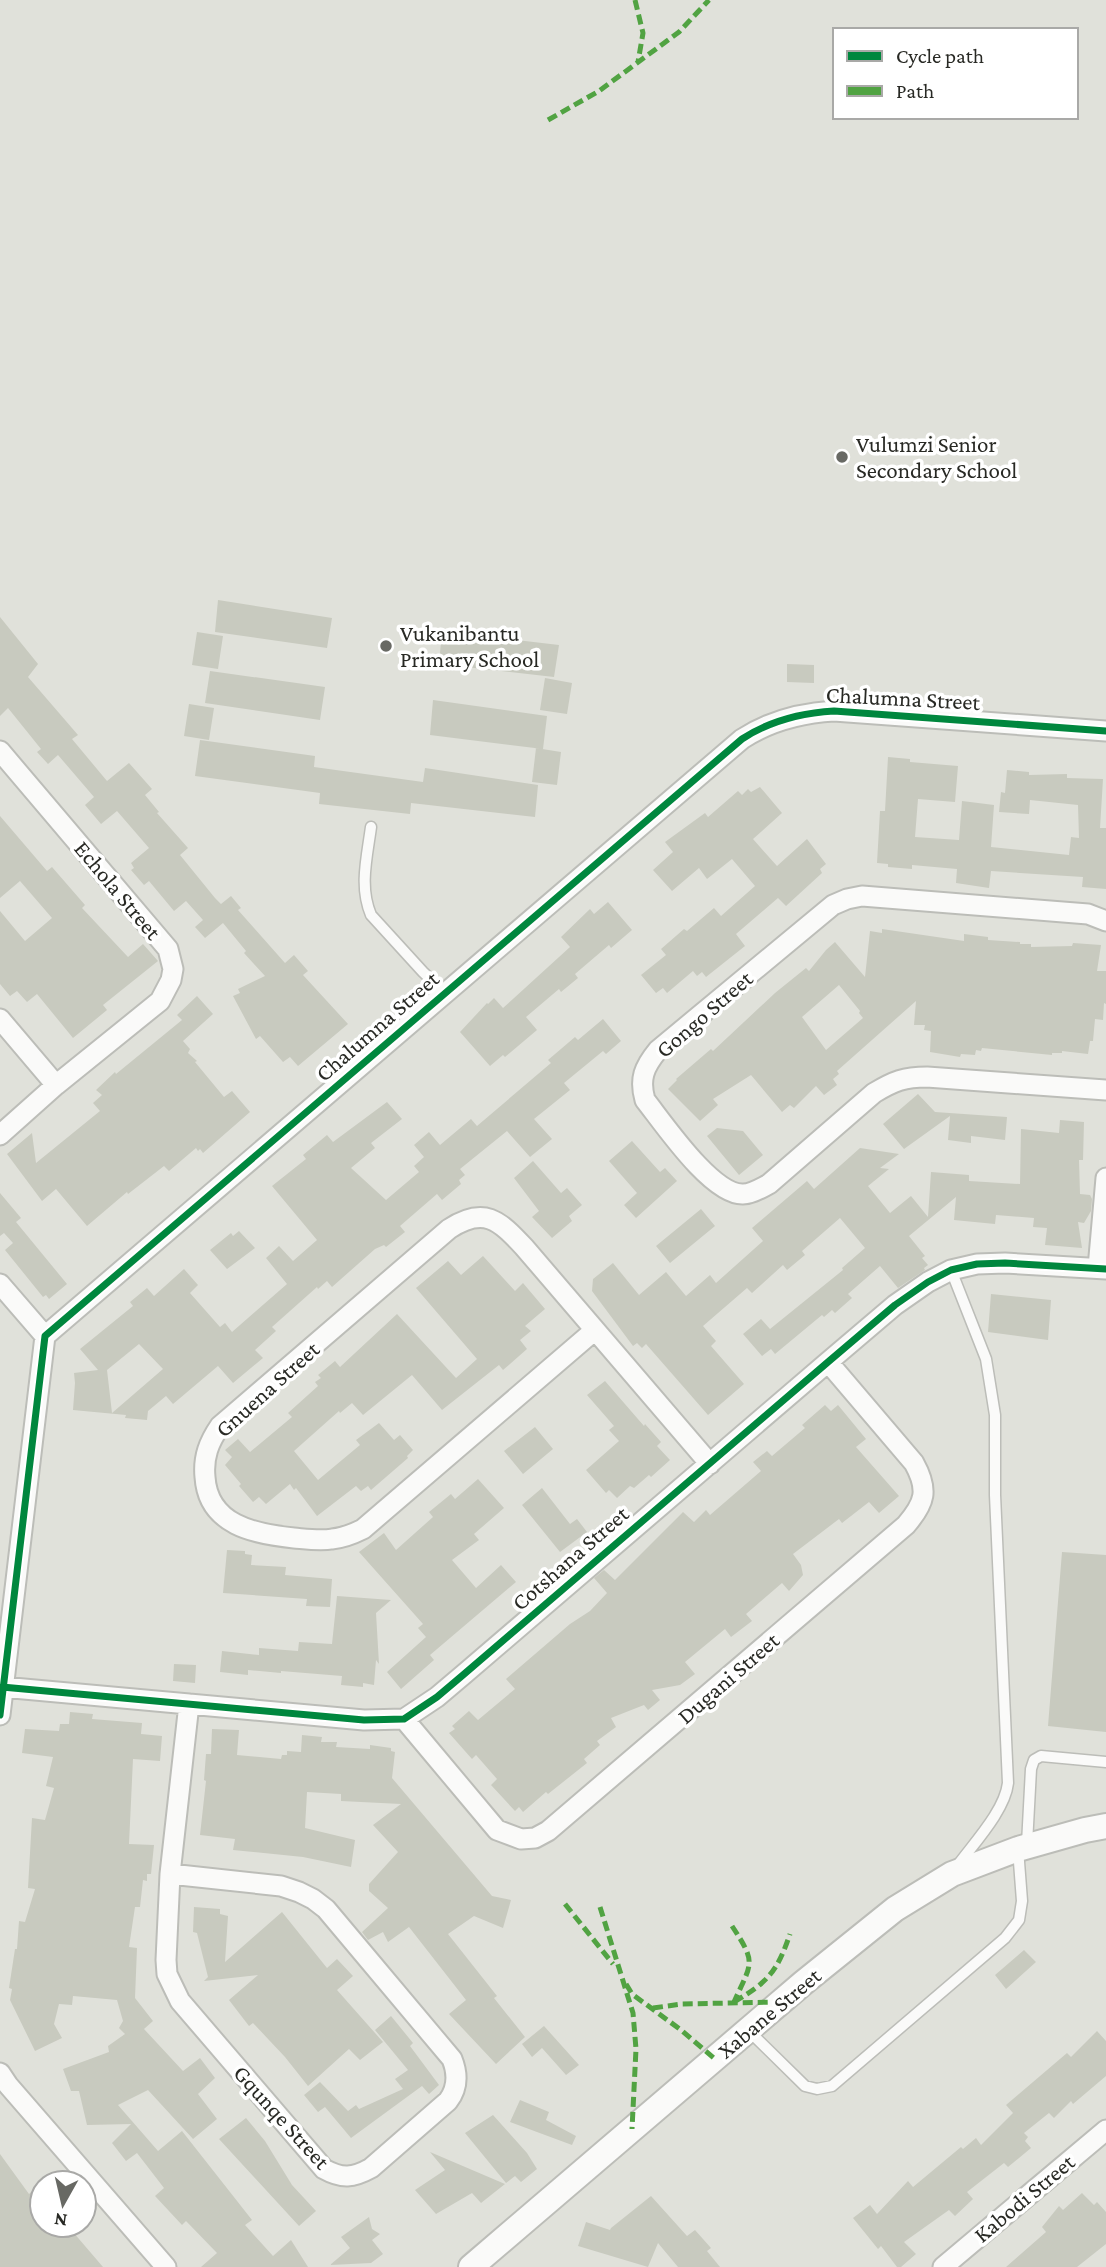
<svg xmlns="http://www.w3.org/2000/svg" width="1106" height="2267" font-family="'Crimson Pro',serif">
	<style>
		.building { fill: #c8cabf; fill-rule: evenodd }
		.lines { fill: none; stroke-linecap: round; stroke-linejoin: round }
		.service-casing { stroke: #bcbdb8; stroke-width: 13 }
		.minor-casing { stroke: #bcbdb8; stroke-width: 23 }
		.tertiary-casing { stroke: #bcbdb8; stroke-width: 28 }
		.service { stroke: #fafaf9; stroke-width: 10 }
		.minor { stroke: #fafaf9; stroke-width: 19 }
		.tertiary { stroke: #fafaf9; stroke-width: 24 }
		.quiet { stroke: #51a342; stroke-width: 5; stroke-dasharray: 10 5; stroke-linecap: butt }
		.cycleway-casing { stroke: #fff; stroke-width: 11 }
		.cycleway { stroke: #00873e; stroke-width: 7 }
		.poi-dot { fill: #686964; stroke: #fff; stroke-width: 2.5 }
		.labels { text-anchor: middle; stroke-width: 7; stroke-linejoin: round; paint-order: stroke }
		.poi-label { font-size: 23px; fill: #282924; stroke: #fff; text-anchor: start }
		.street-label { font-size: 23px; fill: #282924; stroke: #fff }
	</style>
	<rect width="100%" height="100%" fill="#e0e1da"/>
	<path class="building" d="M218,600L332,618L327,648L215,632Z
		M0,617L38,664L28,677L78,735L72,739L107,781L129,763L152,789L145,795L159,812L157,813L188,848L180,855L215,898L221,904L231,896L241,908L238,910L285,963L294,955L308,971L303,975L348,1024L298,1066L290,1057L283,1062L260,1036L256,1039L233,996L240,993L238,989L265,976L244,953L246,951L223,923L205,938L195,927L203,920L186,901L174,911L149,881L144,885L131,870L134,868L131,863L149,848L117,811L101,824L85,805L94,797L58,755L48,764L37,752L41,749L8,708L0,716Z
		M442,631L559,645L554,677L439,664Z
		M197,632L223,636L218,669L192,665Z
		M787,664L814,665V683L787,682Z
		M210,671L325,687L320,720L205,703Z
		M545,678L572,683L567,714L540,710Z
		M433,700L547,716L543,749L430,735Z
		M189,704L214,708L209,740L184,736Z
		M200,740L315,756L314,767L423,782L425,768L538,785L535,817L411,803L410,814L319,804L320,793L195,776Z
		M536,748L561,752L557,785L532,782Z
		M888,757L910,759V762L958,766L955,802L918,799L915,837L959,840L962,801L994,805L991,847L1069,855L1071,837L1079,838L1078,805L1030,800L1029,814L999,812L1001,792L1005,793L1007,770L1029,772V775L1067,774V778L1103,779L1100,828H1106V889L1082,887L1083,877L991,871L989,888L956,883L957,869L912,865V869L888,867V864L877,863L880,811H885Z
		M760,787L782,813L753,839L777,866L807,839L826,864L820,869L822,873L786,906L778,898L736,934L745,946L706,977L702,972L697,976L693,971L667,993L663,988L656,993L641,975L666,955L661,949L684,929L687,931L714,908L721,916L755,886L732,859L707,879L699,868L672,891L653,870L673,852L665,842L705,813L708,817L738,791L742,795L748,789L751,792Z
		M0,816L47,871L52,867L85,905L82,908L128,957L143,944L158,961L103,1005L107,1010L73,1038L37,994L27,1002L17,991L10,996L0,984V911L25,941L52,918L20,881L0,898Z
		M608,902L632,930L611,948L609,945L575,974L578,978L561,992L559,989L526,1017L537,1030L505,1057L503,1055L490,1066L460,1032L487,1003L488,1004L494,998L503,1008L570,947L561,937L590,909L594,914Z
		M882,929L964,941V934L988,937V940L1020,942V944H1031V947L1072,946L1073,943L1101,945L1097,971H1106V1004L1104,1003L1103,1020L1095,1019L1093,1041H1090L1088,1054L1062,1051V1053H1052V1055L982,1048L981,1051L976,1050L975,1055L961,1054L960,1057L930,1052L931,1031L924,1030L925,1025H914L916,1001L837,1071L839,1074L833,1079L837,1085L824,1095L816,1086L794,1108L790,1105L782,1112L751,1075L713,1099L718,1105L700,1121L668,1089L677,1080L676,1079L711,1049L713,1051L775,993L806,968L809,971L826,950L835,942L865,977L870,931L882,933ZM839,985L860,1011L859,1013L863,1018L826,1050L802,1017Z
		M197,996L213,1014L183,1041L190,1049L188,1053L197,1061L195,1062L224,1097L232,1091L250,1112L203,1153L200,1149L198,1151L196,1148L169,1171L164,1166L128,1194L127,1192L87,1226L56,1189L42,1201L7,1154L32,1133L36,1163L100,1111L93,1103L102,1095L96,1090L115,1072L116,1074L182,1020L177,1015Z
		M603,1019L621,1041L606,1054L603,1051L564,1083L570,1090L534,1119L552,1139L530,1157L507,1131L460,1169L465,1175L459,1180L461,1184L442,1200L437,1194L400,1226L405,1232L386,1247L384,1245L375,1249L332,1287L327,1281L318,1289L317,1287L272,1327L276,1331L255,1350L263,1358L233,1383L218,1366L173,1404L166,1396L148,1411L147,1420L125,1418L126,1415L73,1410L75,1383L74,1373L98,1370L80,1349L133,1306L130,1302L147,1288L154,1296L184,1269L198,1285L190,1293L220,1327L225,1323L232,1332L287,1284L266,1258L279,1246L293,1261L317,1240L272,1186L306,1159L303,1155L327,1135L333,1142L387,1102L402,1119L371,1143L375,1148L351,1168L386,1200L419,1172L414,1166L424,1157L414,1145L429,1132L440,1145L471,1119L477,1126L551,1063L548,1060L575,1037L578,1040ZM139,1344L163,1369L112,1413L107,1370Z
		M918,1094L935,1112L1007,1117L1005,1140L971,1136V1143L948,1140L950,1116L904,1149L883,1124Z
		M1060,1120L1084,1122L1083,1160H1079L1080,1194L1090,1195L1092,1199L1091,1211L1084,1223L1078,1222L1082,1248L1045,1245L1047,1228L1033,1227L1034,1218L996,1215L995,1224L954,1220L956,1197L909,1236L925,1256L922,1258L928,1265L924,1268L925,1270L898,1288L880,1266L848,1294L852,1298L835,1313L832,1310L824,1317L822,1315L775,1354L771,1349L762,1356L743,1334L761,1319L770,1329L843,1270L842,1268L865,1248L840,1218L802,1251L805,1255L787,1270L783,1265L752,1293L747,1288L703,1326L716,1341L711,1346L744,1384L708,1415L646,1344L642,1348L637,1343L633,1346L592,1291L593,1279L613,1263L639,1295L666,1272L686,1296L710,1275L716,1283L763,1241L752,1228L807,1181L814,1189L860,1148L899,1154L880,1168L889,1169L868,1186L890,1213L911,1196L928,1217L931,1172L969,1175V1181L1020,1184L1021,1129L1059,1133Z
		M717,1128L743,1131L763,1155L739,1175L707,1136Z
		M632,1141L660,1172L665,1168L677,1181L636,1218L624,1205L637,1193L609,1161Z
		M533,1161L561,1193L567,1188L582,1205L569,1216L572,1221L552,1238L532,1217L539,1211L514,1178Z
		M0,1193L21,1218L16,1222L67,1284L49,1299L46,1295L43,1297L5,1250L13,1243L4,1233L0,1236Z
		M701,1209L715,1226L670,1263L656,1246Z
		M239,1231L255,1248L227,1269L210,1250L231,1233L233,1236Z
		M483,1256L515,1291L523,1283L545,1309L525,1326L531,1331L520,1340L527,1349L503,1370L499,1365L442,1410L412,1375L363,1415L352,1403L340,1413L339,1411L294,1451L318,1480L360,1445L356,1440L379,1423L394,1440L400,1435L413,1450L407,1456L408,1458L371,1490L368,1486L361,1491L356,1486L317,1516L296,1488L294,1490L290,1484L266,1504L259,1497L253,1502L239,1486L241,1484L225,1465L232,1457L225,1450L238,1439L250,1452L292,1417L288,1413L318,1386L315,1382L321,1378L318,1375L335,1361L340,1367L397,1314L456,1378L477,1359L416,1288L448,1261L461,1275Z
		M991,1294L1051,1300L1048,1340L988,1332Z
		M605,1381L644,1426L645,1424L661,1442L657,1446L670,1460L651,1477L649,1475L634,1488L630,1486L617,1498L609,1490L606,1493L586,1470L619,1441L609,1430L614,1426L587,1395Z
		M825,1405L831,1411L838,1405L866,1439L856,1447L899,1496L879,1513L869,1502L842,1523L839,1519L793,1554L801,1565L803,1575L789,1591L782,1583L746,1614L752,1621L731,1637L725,1629L685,1662L695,1674L680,1685L652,1690L660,1700L648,1710L644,1705L611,1718L616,1727L597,1741L600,1745L584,1759L587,1763L548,1794L546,1792L523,1812L519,1807L515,1811L491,1785L497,1779L476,1755L472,1759L449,1733L455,1729L452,1726L469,1711L478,1720L515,1689L506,1679L570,1624L590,1611L607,1593L594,1578L604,1570L615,1580L683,1512L694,1522L706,1510L710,1515L761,1471L753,1462L767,1451L772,1456L805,1428L802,1425Z
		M535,1427L553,1449L523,1474L504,1451Z
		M478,1479L504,1508L474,1534L479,1540L452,1560L476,1588L501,1565L516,1582L430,1655L434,1660L401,1689L387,1672L426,1637L418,1628L423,1624L359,1552L384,1533L396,1550L433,1517L429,1512L451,1494L455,1499Z
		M542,1488L570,1524L577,1519L587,1532L560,1552L522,1505Z
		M227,1550L245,1551V1554L252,1555L251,1565L286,1567L285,1575L332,1579L330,1607L306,1606L307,1599L223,1593Z
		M1062,1552L1106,1555V1732L1048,1726Z
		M337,1596L391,1600L376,1613L379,1664L376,1660L374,1685L363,1683V1687L341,1685L342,1676L281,1671V1673L248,1670V1675L220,1672L222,1651L259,1655V1648L298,1651L299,1642L332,1644Z
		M174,1664L196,1665L195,1683L173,1681Z
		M70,1712L93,1714L92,1719L142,1723L141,1734L162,1736L160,1761L133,1759L129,1844L154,1845L151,1874H147V1881L143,1880L140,1907H135L129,1947L137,1948L135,1998L153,2021L144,2029L183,2071L200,2058L215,2078L198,2094L217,2119L193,2139L148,2090L118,2105L158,2151L182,2131L252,2220L245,2225L273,2256L291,2240L308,2267H201L217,2253L186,2221L182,2225L155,2196L164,2188L137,2153L126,2161L112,2143L131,2124L87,2125L79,2091H71L63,2069L109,2052L108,2046L125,2034L119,2028L123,2021L117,2000L73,1996L72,2005L59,2004L54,2024L62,2038L35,2051L10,2000L12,1989L9,1988L15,1949H17L19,1921L25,1922L35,1889L28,1888L32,1818L45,1820L54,1788L46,1786L53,1757L22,1753L25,1729L59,1731L60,1724H69Z
		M212,1729L239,1730L237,1755L281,1759L282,1755H287V1751L301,1752L302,1735L322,1737L321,1742H337L336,1747L370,1749V1745L391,1748V1751L395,1752L392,1778L492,1896L511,1900L503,1928L474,1916L448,1934L497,1996L494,1998L525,2037L496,2064L449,2014L466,2000L409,1927L388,1942L383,1932L368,1940L362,1932L388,1908L369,1891V1884L398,1852L373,1825L401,1804L341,1801V1794L307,1792L305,1828L355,1840L351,1867L303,1857L233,1850L235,1839L200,1835L206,1781L204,1780L206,1754H211Z
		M194,1907L220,1909V1914L228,1916L225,1962L282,1912L327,1968L337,1959L353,1976L337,1990L383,2042L360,2060L349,2049L308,2086L285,2057L253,2023L249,2026L229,2000L258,1975L204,1981L208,1977L197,1933L193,1932Z
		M1024,1950L1036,1962L1006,1989L995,1975Z
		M391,2016L413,2043L410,2046L439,2085L429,2094L422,2086L351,2138L325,2107L318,2112L304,2095L320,2082L348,2111L356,2105L359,2109L403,2089L395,2079L408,2070L375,2030Z
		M544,2026L579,2065L566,2075L542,2048L532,2057L522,2044Z
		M1097,2031L1106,2041V2076L1073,2104L1071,2101L1054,2118L1049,2113L1024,2133L1028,2137L1025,2141L1031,2148L1008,2167L1004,2163L967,2192L973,2199L955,2216L949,2210L904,2242L916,2254L901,2267H897L881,2246L878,2249L853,2218L870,2205L877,2214L908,2181L913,2187L961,2147L963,2149L976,2138L981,2145L1013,2113L1006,2105L1067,2053L1071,2057Z
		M520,2100L549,2112L546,2120L576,2136L572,2145L510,2122Z
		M493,2115L527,2153L537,2169L521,2182L515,2176L506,2183L465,2133Z
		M246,2118L265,2141L292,2185L316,2211L299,2226L219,2139Z
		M430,2152L505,2184L481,2203L472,2193L436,2214L415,2190L445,2170Z
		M0,2154L29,2194L42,2182V2225H67L103,2267H0Z
		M1082,2193L1094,2205L1097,2202L1106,2212V2244L1077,2267H1006L1046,2232L1042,2227L1059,2206L1063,2210Z
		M651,2196L687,2236L695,2230L711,2248L707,2251L720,2267H678L658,2243L648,2267L578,2246L586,2222L610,2230L611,2228Z
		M369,2217L372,2229L380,2234L372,2240L383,2254L371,2263L330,2265L350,2248L341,2237Z"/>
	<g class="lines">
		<defs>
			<path id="service" d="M371,827C367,857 359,887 371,915L423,972L445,993
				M951,1270L986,1359L995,1415V1495L1008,1783C1005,1810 975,1842 958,1865
				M1027,1844L1031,1769L1034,1760L1041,1756L1106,1762
				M748,2030L805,2086L817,2089L832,2086L1005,1938L1019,1920L1022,1901L1018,1849"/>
			<path id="minor" d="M0,751L168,949L173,969L171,980L160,1001L56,1085L0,1135
				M1106,921L1088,914L862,896L847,899L833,905L658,1050C644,1067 639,1079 645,1100C664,1124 712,1195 743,1194C752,1194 761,1188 769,1184L874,1093C894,1081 904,1077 927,1077L1106,1090
				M0,1019L56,1085
				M1098,1268L1106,1178
				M0,1284L45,1336
				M595,1330L363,1529C353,1534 343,1538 332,1539C320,1541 306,1539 294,1538C254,1534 208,1525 205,1477C203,1457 209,1442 220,1426L449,1229C484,1206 499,1220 524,1247L710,1464
				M2,1687L364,1720L404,1719L437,1697L463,1675L828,1362L895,1305L928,1282L951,1270L977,1264L1005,1263L1106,1269
				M0,1715L45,1336L742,739C771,720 801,713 834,711L1106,731
				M404,1719L497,1830L521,1839L535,1838L548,1831L906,1525C925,1503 929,1490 914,1463L828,1362
				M170,1874L281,1886L299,1892L313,1899L326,1909L452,2059C458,2074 458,2088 448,2101L371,2168C353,2178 342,2179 324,2169L180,2001L167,1974L166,1960L170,1874L189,1704
				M0,2073L8,2085L166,2267
				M943,2267L1106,2130"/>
			<path id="tertiary" d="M471,2267L803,1983L895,1909L952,1874L1018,1849L1085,1830L1106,1826"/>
		</defs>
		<use href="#service" class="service-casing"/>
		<use href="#minor" class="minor-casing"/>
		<use href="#tertiary" class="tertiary-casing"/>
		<use href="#service" class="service"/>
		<use href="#minor" class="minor"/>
		<use href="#tertiary" class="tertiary"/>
		<path class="quiet" d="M635,0L643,33L638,62
			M548,120L599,91L679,32L709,0
			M565,1904L613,1964
			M600,1907L633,2013L636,2049L632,2129
			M732,1926C757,1964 752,1962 734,2002
			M626,1984L632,1994L681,2030L715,2059
			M734,2002C768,1982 777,1972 790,1934
			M653,2008L682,2004L780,2002"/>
		<defs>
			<path id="cycleway" d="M2,1687L364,1720L404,1719L437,1697L463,1675L828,1362L895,1305L928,1282L951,1270L977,1264L1005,1263L1106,1269
				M0,1715L45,1336L742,739C771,720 801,713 834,711L1106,731"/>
		</defs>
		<use href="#cycleway" class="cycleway-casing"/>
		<use href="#cycleway" class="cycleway"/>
	</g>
	<g class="poi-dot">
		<circle cx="842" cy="457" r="7"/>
		<circle cx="386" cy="646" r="7"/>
	</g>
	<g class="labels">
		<g class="poi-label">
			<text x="856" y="452">Vulumzi Senior<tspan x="856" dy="26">Secondary School</tspan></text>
			<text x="400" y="641">Vukanibantu<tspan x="400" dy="26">Primary School</tspan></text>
		</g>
		<g class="street-label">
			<text transform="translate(903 698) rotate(3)" y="8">Chalumna Street</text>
			<text transform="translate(118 890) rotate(50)" y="8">Echola Street</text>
			<text transform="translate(704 1014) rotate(-41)" y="8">Gongo Street</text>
			<text transform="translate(377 1026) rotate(-41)" y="8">Chalumna Street</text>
			<text transform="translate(267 1389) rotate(-42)" y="8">Gnuena Street</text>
			<text transform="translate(570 1558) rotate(-41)" y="8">Cotshana Street</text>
			<text transform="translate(728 1678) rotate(-41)" y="8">Dugani Street</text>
			<text transform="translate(769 2013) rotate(-40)" y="8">Xabane Street</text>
			<text transform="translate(282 2117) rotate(48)" y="8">Gqunqe Street</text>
			<text transform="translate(1024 2198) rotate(-40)" y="8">Kabodi Street</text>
		</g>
	</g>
	<rect x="833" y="28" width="245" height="91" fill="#ffffff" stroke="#a9a9a7" stroke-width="2"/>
	<rect x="847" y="51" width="35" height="10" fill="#00873e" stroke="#a9a9a7" stroke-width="2"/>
	<text x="896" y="63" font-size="21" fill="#282924">Cycle path</text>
	<rect x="847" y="86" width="35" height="10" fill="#51a342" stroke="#a9a9a7" stroke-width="2"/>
	<text x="896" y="98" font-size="21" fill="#282924">Path</text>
	<g transform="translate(63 2204) rotate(188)"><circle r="33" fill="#ffffff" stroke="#a9a9a7" stroke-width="2"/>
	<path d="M0-5L12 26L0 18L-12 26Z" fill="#686964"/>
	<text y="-10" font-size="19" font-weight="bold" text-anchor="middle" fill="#282924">N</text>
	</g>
</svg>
